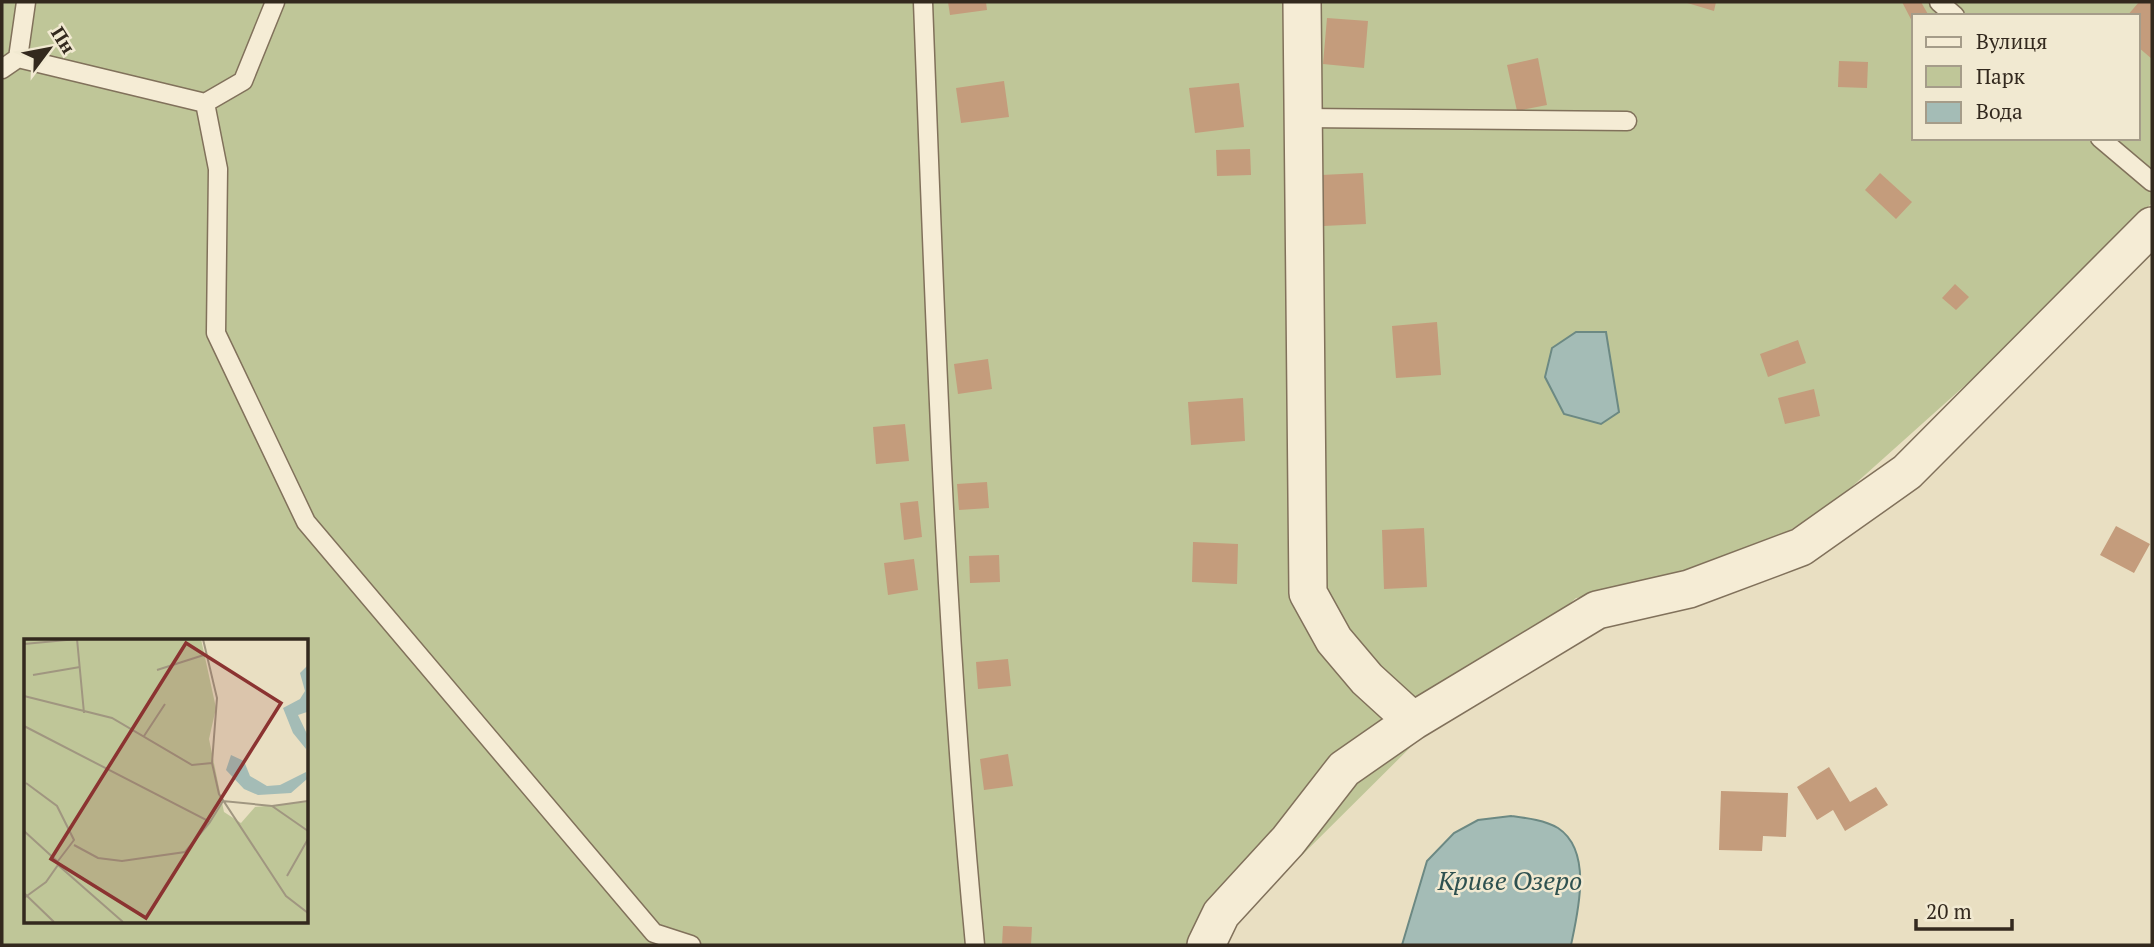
<svg xmlns="http://www.w3.org/2000/svg" width="2154" height="947" font-family="'PT Serif',serif">
	<style>
		.green { fill: #bfc698; fill-rule: evenodd }
		.water { fill: #a4bcb6; stroke: #6c8983; stroke-width: 2 }
		.building { fill: #c49c7c }
		.lines { fill: none; stroke-linecap: round; stroke-linejoin: round }
		.lane-casing { stroke: #81715b; stroke-width: 21 }
		.street-casing { stroke: #81715b; stroke-width: 40 }
		.lane { stroke: #f5ecd5; stroke-width: 18 }
		.street { stroke: #f5ecd5; stroke-width: 37 }
		.labels { text-anchor: middle; stroke-width: 5; stroke-linejoin: round; paint-order: stroke }
		.water-label { font-size: 26px; font-style: italic; fill: #2e5150; stroke: #f1e9d1 }
		.inset-road { fill: none; stroke: #a09680; stroke-width: 2 }
		.view { fill: #8b3331; fill-opacity: 0.15; stroke: #8b3331; stroke-width: 3.5 }
		.inset-edge { fill: none; stroke: #33291e; stroke-width: 3.5 }
	</style>
	<rect width="100%" height="100%" fill="#e9dfc2"/>
	<path class="green" d="M2,2H2152V203L2009,346L1827,509L1765,544L1646,589L1576,598L1455,703L1293,864L1205,945H2ZM1914,16H2138V138H1914ZM26,641H306V921H26Z"/>
	<path class="water" d="M1576,332H1606L1619,412L1601,424L1564,414L1545,377L1552,348Z
		M1511,816C1526,818 1544,820 1558,828C1593,851 1578,912 1571,945H1402L1427,861L1454,833L1478,820Z"/>
	<path class="building" d="M948,2H986L987,10L950,15Z
		M1684,2H1716L1714,11Z
		M1902,2H1921L1929,16H1914V25Z
		M2139,2H2152V59L2138,47V16H2127Z
		M1327,18L1368,21L1364,68L1323,64Z
		M1538,58L1547,105L1517,111L1507,65Z
		M1839,61L1868,62L1867,88L1838,87Z
		M1004,81L1009,117L961,123L956,88Z
		M1239,83L1244,127L1195,133L1189,88Z
		M1250,149L1251,175L1217,176L1216,150Z
		M1363,173L1366,224L1323,226L1321,175Z
		M1880,173L1912,202L1896,219L1865,190Z
		M1955,284L1969,297L1956,310L1942,298Z
		M1437,322L1441,375L1396,378L1392,326Z
		M1798,340L1806,363L1768,377L1760,354Z
		M988,359L992,389L958,394L954,364Z
		M1814,389L1820,416L1785,424L1778,398Z
		M1243,398L1245,441L1191,445L1188,402Z
		M905,424L909,461L876,464L873,427Z
		M987,482L989,508L959,510L957,484Z
		M918,501L922,537L904,540L900,503Z
		M2116,526L2150,544L2134,573L2100,555Z
		M1424,528L1427,587L1384,589L1382,530Z
		M1193,542L1238,544L1237,584L1192,582Z
		M999,555L1000,582L970,583L969,556Z
		M914,559L918,590L888,595L884,563Z
		M1008,659L1011,686L978,689L976,662Z
		M1008,754L1013,786L984,790L980,759Z
		M1829,767L1850,802L1876,787L1888,805L1845,831L1833,810L1817,820L1797,787Z
		M1721,791L1788,793L1786,837L1763,836L1762,851L1719,850Z
		M1003,926L1032,927L1031,945H1002Z"/>
	<g class="lines">
		<defs>
			<path id="lane" d="M923,2C935,317 945,632 975,945
				M1939,2L1955,16
				M18,58L205,103L243,81L275,2
				M2,69L18,58L26,2
				M205,103L218,169L216,333L306,522L654,933L691,945
				M1304,118L1627,121
				M2100,138L2152,182"/>
			<path id="street" d="M1302,2L1308,593L1334,640L1367,679L1413,721
				M1206,945L1221,914L1288,841L1344,769L1413,721L1597,610L1689,589L1801,547L1907,472L2152,226"/>
		</defs>
		<use href="#lane" class="lane-casing"/>
		<use href="#street" class="street-casing"/>
		<use href="#lane" class="lane"/>
		<use href="#street" class="street"/>
	</g>
	<g class="labels">
		<g class="water-label">
			<text x="1510" y="890">Криве Озеро</text>
		</g>
	</g>
	<g transform="translate(24 639)">
		<rect width="284" height="284" fill="#e9dfc2"/>
		<path d="M0,0H177L192,69L185,100L200,173L217,184L231,168L283,163V283H0Z" fill="#bfc698"/>
		<path d="M283,27V73L274,76L283,95L282,110L269,94L259,69L276,60L281,52L276,34ZM207,116L220,122L226,137L243,147L256,146L282,133L283,140L267,154L234,156L220,150L202,131Z" fill="#a4bcb6"/>
		<path class="inset-road" d="M53,0L60,74M179,0L193,59L188,124L195,155L262,257L284,274M0,5L53,0M133,31L183,15M9,36L56,28M0,57L88,79L168,126L188,124M0,87L186,183L199,162L248,167L284,162M120,97L141,65M2,144L33,167L50,201L34,222M248,167L284,192M0,192L34,223M50,206L74,219L98,222L161,213L186,183M263,237L284,200M0,254L30,283M0,259L22,243L34,226L99,283"/>
		<path class="view" d="M162,4L257,64L122,279L27,220Z"/>
		<rect width="284" height="284" class="inset-edge"/>
	</g>
	<rect width="2154" height="947" fill="none" stroke="#33291e" stroke-width="7"/>
	<rect x="1912" y="14" width="228" height="126" fill="#f1e9d1" stroke="#a59c89" stroke-width="2"/>
	<rect x="1926" y="37" width="35" height="10" fill="#f5ecd5" stroke="#a59c89" stroke-width="2"/>
	<text x="1976" y="49" font-size="21" fill="#33291e">Вулиця</text>
	<rect x="1926" y="66" width="35" height="21" fill="#bfc698" stroke="#a59c89" stroke-width="2"/>
	<text x="1976" y="84" font-size="21" fill="#33291e">Парк</text>
	<rect x="1926" y="102" width="35" height="21" fill="#a4bcb6" stroke="#a59c89" stroke-width="2"/>
	<text x="1976" y="119" font-size="21" fill="#33291e">Вода</text>
	<g transform="translate(49 49) rotate(58)" stroke="#f1e9d1" stroke-width="5" paint-order="stroke">
	<path d="M0-5L12 26L0 18L-12 26Z" fill="#33291e"/>
	<text y="-10" font-size="19" font-weight="bold" text-anchor="middle" fill="#33291e">Пн</text>
	</g>
	<path d="M1916 919v10h96v-10" fill="none" stroke="#33291e" stroke-width="3.5"/>
	<text x="1926" y="919" font-size="21" fill="#33291e" stroke="#f1e9d1" stroke-width="5" paint-order="stroke">20 m</text>
</svg>
